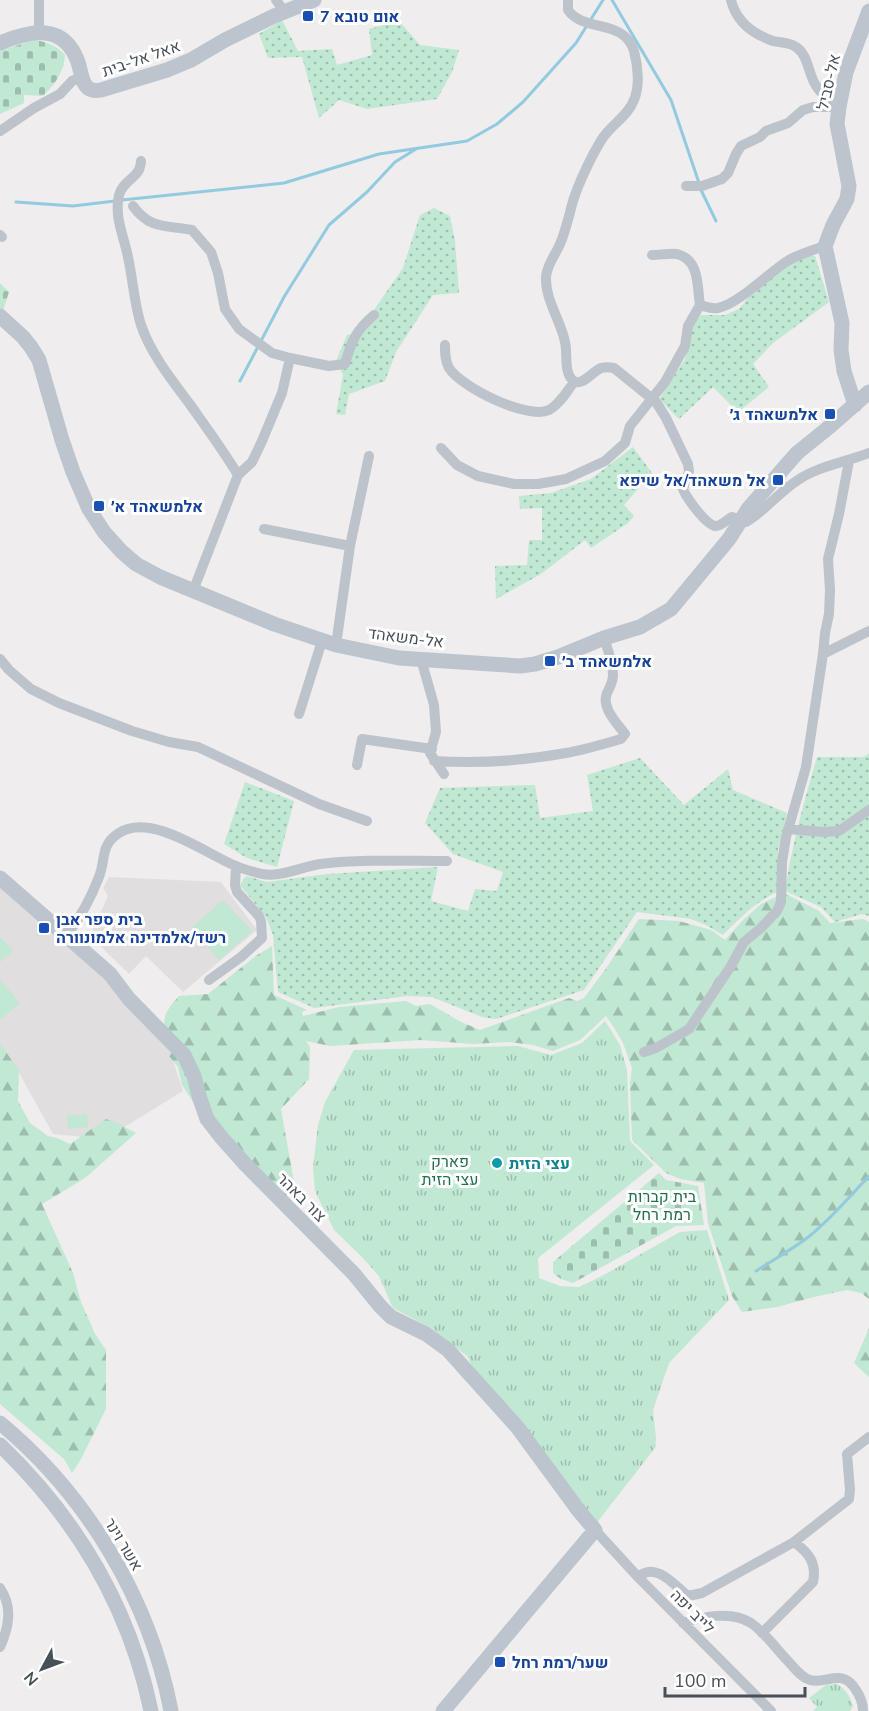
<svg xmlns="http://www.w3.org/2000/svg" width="869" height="1711" font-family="'Nunito Sans',Heebo,sans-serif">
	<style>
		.education { fill: #e0dede }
		.grass { fill: url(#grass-dots) }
		.forest { fill: url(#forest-firs) }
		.cemetery { fill: url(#cemetery-stones) }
		.park { fill: url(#park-tufts) }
		.pitch { fill: #c0e8d2 }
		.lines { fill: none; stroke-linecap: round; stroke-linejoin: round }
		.stream { stroke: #92cae0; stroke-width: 3 }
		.street { stroke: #bdc3ca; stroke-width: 10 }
		.secondary { stroke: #bcc4ce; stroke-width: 15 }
		.transit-dot { fill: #1a4fb4; stroke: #fff; stroke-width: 2 }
		.culture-dot { fill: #0f9aa8; stroke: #fff; stroke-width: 2 }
		.labels { text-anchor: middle; stroke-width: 6; stroke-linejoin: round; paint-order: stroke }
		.transit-label { font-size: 16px; font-weight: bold; fill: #164399; stroke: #fff; text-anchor: start }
		.street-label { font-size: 16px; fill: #474f57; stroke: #fff }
		.park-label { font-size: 16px; fill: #226f4e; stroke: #fff }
		.culture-label { font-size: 16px; font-weight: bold; fill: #0d838f; stroke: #fff; text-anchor: start }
	</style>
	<defs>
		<pattern id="grass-dots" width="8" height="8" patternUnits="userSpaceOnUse" patternTransform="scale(1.5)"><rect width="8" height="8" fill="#c0e8d2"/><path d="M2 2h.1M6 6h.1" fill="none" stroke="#9ebead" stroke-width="1.8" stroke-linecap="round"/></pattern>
		<pattern id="forest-firs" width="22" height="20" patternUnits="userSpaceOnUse" patternTransform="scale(1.5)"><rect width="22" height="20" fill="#c0e8d2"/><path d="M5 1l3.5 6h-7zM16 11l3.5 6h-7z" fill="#9ebead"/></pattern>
		<pattern id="cemetery-stones" width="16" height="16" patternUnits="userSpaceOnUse" patternTransform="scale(1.5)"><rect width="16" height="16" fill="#c0e8d2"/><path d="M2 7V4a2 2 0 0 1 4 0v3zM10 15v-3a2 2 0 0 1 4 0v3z" fill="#9ebead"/></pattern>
		<pattern id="park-tufts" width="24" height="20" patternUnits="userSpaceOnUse" patternTransform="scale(1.5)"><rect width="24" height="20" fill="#c0e8d2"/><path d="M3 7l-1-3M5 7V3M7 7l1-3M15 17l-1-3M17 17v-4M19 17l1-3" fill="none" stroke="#9ebead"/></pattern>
	</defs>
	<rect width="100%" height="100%" fill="#efeded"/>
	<path class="education" d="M109,877L221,882L257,930L183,992L146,956L129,974L90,936L108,896L103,888Z
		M0,888L95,967L167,1043L183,1091L105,1139L53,1134L19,1073L0,1050Z"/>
	<path class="grass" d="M282,20L298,51L332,49L337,65L372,55L369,29L399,21L420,45L459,50L452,72L437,99L367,109L339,100L319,118L302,57L268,58L259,34Z
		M434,208L450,216L455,241L459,293L433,295L396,352L385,381L349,394L345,415L336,414L343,375L336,361L347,335L358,333L403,268L420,215Z
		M794,255L815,256L829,302L773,343L753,364L769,387L738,412L713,387L679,419L659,399L685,359L690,327L701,315H725L739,309L753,292Z
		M633,447L652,473L624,505L634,516L628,523L591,548L585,540L541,574L496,599L495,566L527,565L529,540H542V508L520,509L519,496L551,493L591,479Z
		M869,754V916L862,914L835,922L821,907L785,891C792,845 804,801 817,757H864Z
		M640,758L684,805L728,769L733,790L787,813L778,850L777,892C754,903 741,917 723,935L706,925L691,919L637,912L584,990L496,1019L482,1017L432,997L407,996L314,1008L278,992L273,935L266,917L240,885L246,876L267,882L327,874L438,867L431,901L468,911L475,889L497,891L503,872L453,854L425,823L440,788L535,785L540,818L593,811L587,775Z
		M245,782L294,801L277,867L247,858L224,844Z"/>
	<path class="forest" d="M784,893L819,911L830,923L863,919L869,922V1299L861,1293L847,1290L814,1297L777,1307L742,1312L732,1296L708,1223L704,1183L680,1179L666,1173L632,1140L630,1084L632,1068L623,1043L613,1026L606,1016L580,1040L553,1051L533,1045L509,1042L473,1044L421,1040L330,1046L306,1041L310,1047L309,1079L281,1109L295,1188L279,1203L209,1126L182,1085L178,1067L169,1056L174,1045C158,1025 163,1013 179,996L208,994L257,955L272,946L274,995L307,1010L302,1012L303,1016L339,1007L406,1001L416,1006L430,1004L459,1021L480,1030L569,998L577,1001L584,998L607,967L639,919L679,921L711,930L725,940L743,920L761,904Z
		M0,1044L19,1070L18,1101L30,1123L48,1136L57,1138L70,1144L106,1119L117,1123L136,1133L85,1178L42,1204L73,1273L81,1302L95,1334L106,1350V1409L80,1461L72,1473L64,1459L0,1404Z
		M869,1328V1377L854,1363Z"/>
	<path class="cemetery" d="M34,40C47,42 56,45 65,55C64,72 55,84 43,96L24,95V103L0,114V51Z
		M0,283L9,292L3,311L0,308Z
		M659,1173L666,1180L698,1186L704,1225L676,1226L573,1283L561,1279L553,1273V1262Z"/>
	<path class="park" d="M605,1021L620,1045L627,1070L630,1141L654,1165L538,1258L539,1278L560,1286L579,1287L602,1276L680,1232L707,1230L729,1300L669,1363L653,1410L656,1438L655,1448L595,1525L483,1388L467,1356L431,1328L393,1308L379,1276L361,1256L334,1230L315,1191L313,1168L318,1125L325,1102L354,1050L518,1046L551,1055L582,1043Z
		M837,1684C846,1690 850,1696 853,1706L850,1711H813L817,1707L809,1698L826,1685Z"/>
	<path class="pitch" d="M223,900L252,931L219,960L191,928Z
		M0,937L13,951L0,962Z
		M0,980L20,1003L1,1019L0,1018Z
		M87,1114L88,1127L68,1129L67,1116Z"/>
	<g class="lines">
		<path class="stream" d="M612,0L671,100L699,183
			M701,190L716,221
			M122,200L284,183L379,154L467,141L497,124L523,102L576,43L603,0
			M16,202L73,206L115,201
			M240,381L284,297L329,225L367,192L395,162L416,149
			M756,1271C773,1260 791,1250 807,1238C830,1220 849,1197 869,1176"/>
		<path class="street" d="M276,0L285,12
			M568,0V10C584,33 624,18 634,51C638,66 640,86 634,100C628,116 611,125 602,139C592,155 579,182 573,201C569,215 566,230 560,244C555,256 547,264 546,277C545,300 561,321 565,342C568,353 563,374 574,381C582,387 593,371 601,368C605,367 609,367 614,368L656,402L666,418L688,464L689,471L683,489C686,497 705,524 715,526C721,527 727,519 732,517L746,522C765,511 779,492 798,480C819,466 846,462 869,453
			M731,0C736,21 753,34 773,41C781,43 789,42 796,47C808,55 808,72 815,84C820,94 830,100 839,107
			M39,31V0
			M0,131L34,108L60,94L72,81L82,77
			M141,161C141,164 140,167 139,170C134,179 122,183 119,195C114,218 124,236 128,257C133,280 134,303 141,325C151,354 171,379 189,403C206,427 223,450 238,475
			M686,186H702L722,179L728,173L736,154L741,146L760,137L766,131L788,123L803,110L813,107H839
			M133,206C150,230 167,225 192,230L211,252L218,273L225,309L239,329L272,353L290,358L282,393L262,441L252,462L238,475L193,591
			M0,235L2,237
			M652,255C660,255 670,253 677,254C700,260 697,286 700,305
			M445,345C445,353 445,361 449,368C462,388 528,420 549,410C560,404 567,391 574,382
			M290,358L329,366L345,364C351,342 356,330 374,315
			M441,448L457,465L478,476L514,484H538L566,479L605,461L625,443L630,426L665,382L685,346L688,326L700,305C706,307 711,309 718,308C739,304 769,272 789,260C800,254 813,250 825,246
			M264,529L350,546
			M336,645L350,546L369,456
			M823,654L869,631
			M0,659L9,670L31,689L59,703L132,731L169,742L198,747L319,804L367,821
			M421,659L434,705L436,732L430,753L444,774
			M299,714L322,641
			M434,761C479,764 522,761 566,753C584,750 603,744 621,739L625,734C617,723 601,708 607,693C610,687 613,682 613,675C613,663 608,650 604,638
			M357,765L362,739L432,749
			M788,829L824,832L839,831L869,810
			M66,936C80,918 91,898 99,877C106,859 100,845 119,833C151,812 206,854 236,866C243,869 250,871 258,873C278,879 300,867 320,864C362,859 405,861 447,861
			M209,980L241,957L262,938L261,921L259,916L237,892L235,885L236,866
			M644,1052L656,1048L689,1029L731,966L744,942L761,928L777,911L781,902L782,862L786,837L806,767L823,654L825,633L829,614L830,590L828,559L839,514L849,461
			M595,1530L638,1577L771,1711
			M794,1542L849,1499L850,1490L847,1454L869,1437
			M638,1577C656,1561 674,1585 688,1596L702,1593L794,1542C809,1553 817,1563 813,1582L762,1633
			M0,1588C13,1607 9,1627 0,1647
			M683,1623C703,1617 731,1610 751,1623C764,1632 775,1647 786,1659C793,1666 800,1677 810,1680C826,1685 842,1667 856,1690C860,1696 863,1703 863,1711"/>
		<path class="secondary" d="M0,43C31,30 64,23 78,62C81,70 81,82 88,88C92,91 96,91 101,90L167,70L191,60L225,40L274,16L314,0
			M0,316L23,337L31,347L39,360L62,440L73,472L89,509L104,532L121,551L136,564L160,577L274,624L336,645L399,658L520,666L535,664L558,657L604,638L640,627L671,609L729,539L748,509L797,453L828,428L869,392
			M855,405L844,371L841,350L842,323L825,246L833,225L847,199L849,186L837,124L839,107L846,72L869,11
			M0,878L110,974L129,999L184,1055L194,1076L199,1096L207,1119L221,1137L245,1164L354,1274L380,1306L391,1317L426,1334L448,1350L518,1428L579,1511L595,1530L443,1711
			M0,1423C87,1495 150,1600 171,1711
			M0,1445C77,1519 129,1605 151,1711"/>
	</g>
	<g class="transit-dot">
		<rect x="302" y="10" width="12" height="12" rx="3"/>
		<rect x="824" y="408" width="12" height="12" rx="3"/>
		<rect x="772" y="474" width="12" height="12" rx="3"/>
		<rect x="93" y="500" width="12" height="12" rx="3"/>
		<rect x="544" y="655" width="12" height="12" rx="3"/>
		<rect x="38" y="922" width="12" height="12" rx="3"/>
		<rect x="494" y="1656" width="12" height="12" rx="3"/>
	</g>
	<circle class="culture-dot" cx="497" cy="1163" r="6"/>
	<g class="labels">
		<g class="transit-label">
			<text x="320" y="22">אום טובא 7</text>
			<text x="818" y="420" text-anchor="end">אלמשאהד ג׳</text>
			<text x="766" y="486" text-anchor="end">אל משאהד/אל שיפא</text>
			<text x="111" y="512">אלמשאהד א׳</text>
			<text x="562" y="667">אלמשאהד ב׳</text>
			<text x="56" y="925">בית ספר אבן<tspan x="56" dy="18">רשד/אלמדינה אלמונוורה</tspan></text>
			<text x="512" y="1668">שער/רמת רחל</text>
		</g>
		<g class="street-label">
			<text transform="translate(141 58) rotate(-19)" y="6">אאל אל-בית</text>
			<text transform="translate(828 82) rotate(-77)" y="6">אל-סביל</text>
			<text transform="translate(406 637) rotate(7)" y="6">אל-משאהד</text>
			<text transform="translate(302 1197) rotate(45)" y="6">צור באהר</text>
			<text transform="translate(124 1544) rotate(59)" y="6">אשר וינר</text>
			<text transform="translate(693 1611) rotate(45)" y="6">לייב יפה</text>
		</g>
		<g class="park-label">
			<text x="450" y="1167">פארק<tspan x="450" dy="18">עצי הזית</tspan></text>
			<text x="662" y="1202">בית קברות<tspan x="662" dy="18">רמת רחל</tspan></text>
		</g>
		<g class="culture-label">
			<text x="509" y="1169">עצי הזית</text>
		</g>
	</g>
	<g transform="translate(42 1669) rotate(229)" stroke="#ffffff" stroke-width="4.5" paint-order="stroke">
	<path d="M0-4.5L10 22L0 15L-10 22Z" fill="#474f57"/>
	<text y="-9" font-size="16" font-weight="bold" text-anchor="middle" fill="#474f57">N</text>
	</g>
	<path d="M665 1687v9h140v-9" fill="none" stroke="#474f57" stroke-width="3"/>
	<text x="674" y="1687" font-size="18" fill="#474f57" stroke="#ffffff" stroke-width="4.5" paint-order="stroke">100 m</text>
</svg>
